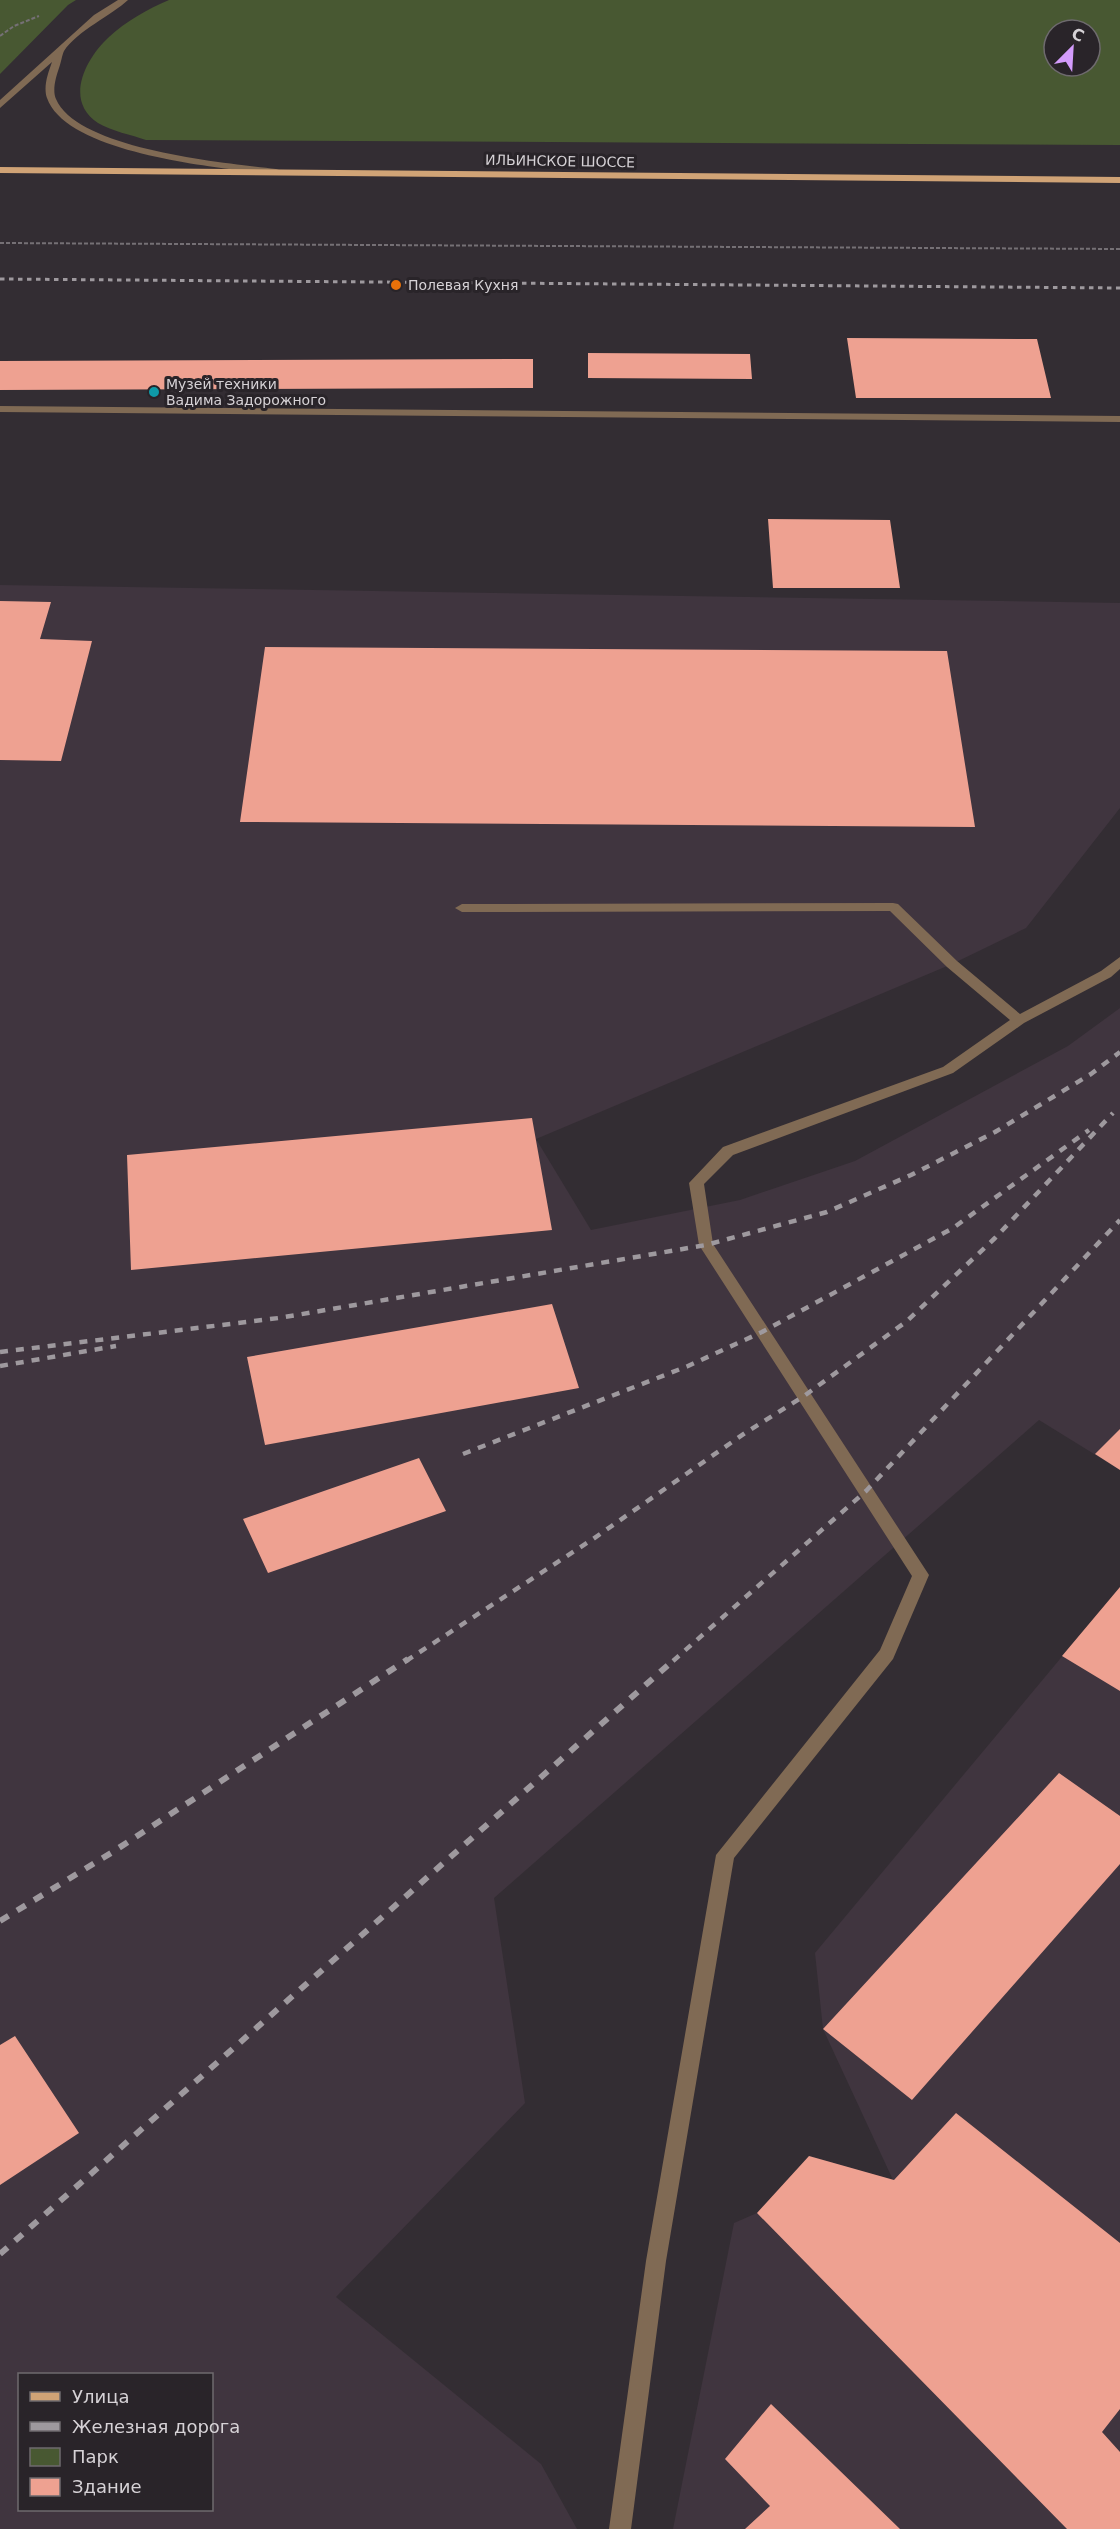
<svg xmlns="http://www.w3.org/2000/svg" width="1120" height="2529" font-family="'DejaVu Sans',sans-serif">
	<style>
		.built { fill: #40353f; fill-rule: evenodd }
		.green { fill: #485832; fill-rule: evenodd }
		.building { fill: #eea191 }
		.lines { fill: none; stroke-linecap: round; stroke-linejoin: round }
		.path { stroke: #757075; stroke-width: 2; stroke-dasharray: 4 2; stroke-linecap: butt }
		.minor { fill: #806a54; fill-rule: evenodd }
		.major { fill: #d0a376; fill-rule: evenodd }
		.rail-far2 { stroke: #9e999e; stroke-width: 3; stroke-dasharray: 4.5 4.5; stroke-linecap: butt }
		.rail-far1 { stroke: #9e999e; stroke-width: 4.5; stroke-dasharray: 8 8; stroke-linecap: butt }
		.rail { stroke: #9e999e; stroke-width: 6; stroke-dasharray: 10 10; stroke-linecap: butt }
		.food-dot { fill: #e8710a; stroke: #292429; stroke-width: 2 }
		.culture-dot { fill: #0f9aa8; stroke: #292429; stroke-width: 2 }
		.labels { text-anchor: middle; stroke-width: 6; stroke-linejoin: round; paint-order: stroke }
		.far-street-label { font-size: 14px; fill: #d6d2d6; stroke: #292429 }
		.far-poi-label { font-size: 14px; fill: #d6d2d6; stroke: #292429; text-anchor: start }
	</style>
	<rect width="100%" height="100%" fill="#332d33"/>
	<path class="built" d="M0,585L1120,603V808L1026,928L952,964L536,1139L591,1230L740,1200L855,1161L1068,1046L1120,1008V1470L1039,1420L494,1898L525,2103L336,2297L541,2464L577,2529H0ZM20,2374H212V2510H20Z
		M1120,1587V2529H673L734,2223L757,2213L809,2156L893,2180L823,2029L815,1953Z"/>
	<path class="green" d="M0,0H76L68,5L0,74Z
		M169,0H1120V145L146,140C132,135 111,131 98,123C64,101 85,59 109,37C126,21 148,9 169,0ZM1054,30H1090V66H1054Z"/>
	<path class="building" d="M847,338L1037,339L1051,398H856Z
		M588,353L750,354L752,379L588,378Z
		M533,359V388L0,390V361Z
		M768,519L890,520L900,588H773Z
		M0,601L51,602L40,639L92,641L61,761L0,760Z
		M265,647L947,651L975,827L240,822Z
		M532,1118L552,1230L131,1270L127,1155Z
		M552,1304L579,1388L265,1445L247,1357Z
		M1120,1429V1470L1095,1454Z
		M419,1458L446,1511L268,1573L243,1519Z
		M1120,1587V1691L1062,1656Z
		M1059,1773L1120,1816V1864L912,2100L823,2029Z
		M15,2036L79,2133L0,2185V2045Z
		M956,2113L1120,2243V2409L1102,2432L1120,2452V2529H1067L757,2213L809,2156L894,2180Z
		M771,2404L900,2529H745L770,2506L725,2459Z"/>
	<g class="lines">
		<path class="path" d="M0,36L14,26L39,16
			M0,243L1120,249"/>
		<path class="minor" d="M118,0H128C112,15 77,31 64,51C62,55 61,63 59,68C56,77 52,90 56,99C78,150 226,163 276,169L279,170V174C264,176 245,171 229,169C184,163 64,147 47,98C43,87 48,73 52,62L0,108V100L94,15Z
			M0,406L1120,416V422L0,412Z
			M893,903L898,904L957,961L1020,1014L1101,971L1120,957V969L1111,977L1024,1023L953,1073L733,1155L704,1184L713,1244L929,1575L893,1659L734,1858L666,2261L631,2529H609L646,2261L716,1855L880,1650L912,1576L699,1245L689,1183L723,1147L943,1067L1010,1020L947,967L890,911L462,912L455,908L462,904Z"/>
		<path class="major" d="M0,167L1120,177V183L0,173Z"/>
		<path class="rail-far2" d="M0,279L1120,288"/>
		<path class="rail-far1" d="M0,1352L279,1318L706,1245L827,1212L911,1175L995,1132L1091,1074L1120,1052
			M0,1366L116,1346
			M463,1454L688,1366L762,1332L953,1228L1089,1130
			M406,1661L593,1539L745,1433L804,1396L907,1321L995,1238L1113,1113
			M673,1661L866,1491L1120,1220"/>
		<path class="rail" d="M0,1921L111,1853L408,1659
			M0,2254L675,1659"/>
	</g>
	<circle class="food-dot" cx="396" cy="285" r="6"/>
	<circle class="culture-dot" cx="154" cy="392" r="6"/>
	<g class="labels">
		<g class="far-street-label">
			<text transform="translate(560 161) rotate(1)" y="5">ИЛЬИНСКОЕ ШОССЕ</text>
		</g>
		<g class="far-poi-label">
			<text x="408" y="290">Полевая Кухня</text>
			<text x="166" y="389">Музей техники<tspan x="166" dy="16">Вадима Задорожного</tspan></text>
		</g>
	</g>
	<rect x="18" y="2373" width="195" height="138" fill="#292429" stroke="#6e6a6e" stroke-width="1.5"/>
	<rect x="30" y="2392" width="30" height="9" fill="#d0a376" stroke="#6e6a6e" stroke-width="1.5"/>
	<text x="72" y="2403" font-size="18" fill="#d6d2d6">Улица</text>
	<rect x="30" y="2422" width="30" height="9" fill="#9e999e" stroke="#6e6a6e" stroke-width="1.5"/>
	<text x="72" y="2433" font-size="18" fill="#d6d2d6">Железная дорога</text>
	<rect x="30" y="2448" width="30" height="18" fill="#485832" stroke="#6e6a6e" stroke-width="1.5"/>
	<text x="72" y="2463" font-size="18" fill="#d6d2d6">Парк</text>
	<rect x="30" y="2478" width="30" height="18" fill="#eea191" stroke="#6e6a6e" stroke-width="1.5"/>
	<text x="72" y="2493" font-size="18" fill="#d6d2d6">Здание</text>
	<g transform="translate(1072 48) rotate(24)"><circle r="28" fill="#292429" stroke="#6e6a6e" stroke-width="1.5"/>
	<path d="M0-4.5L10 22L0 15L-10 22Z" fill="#d49cfc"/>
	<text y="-9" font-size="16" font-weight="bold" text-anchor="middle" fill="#d6d2d6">С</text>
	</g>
</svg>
